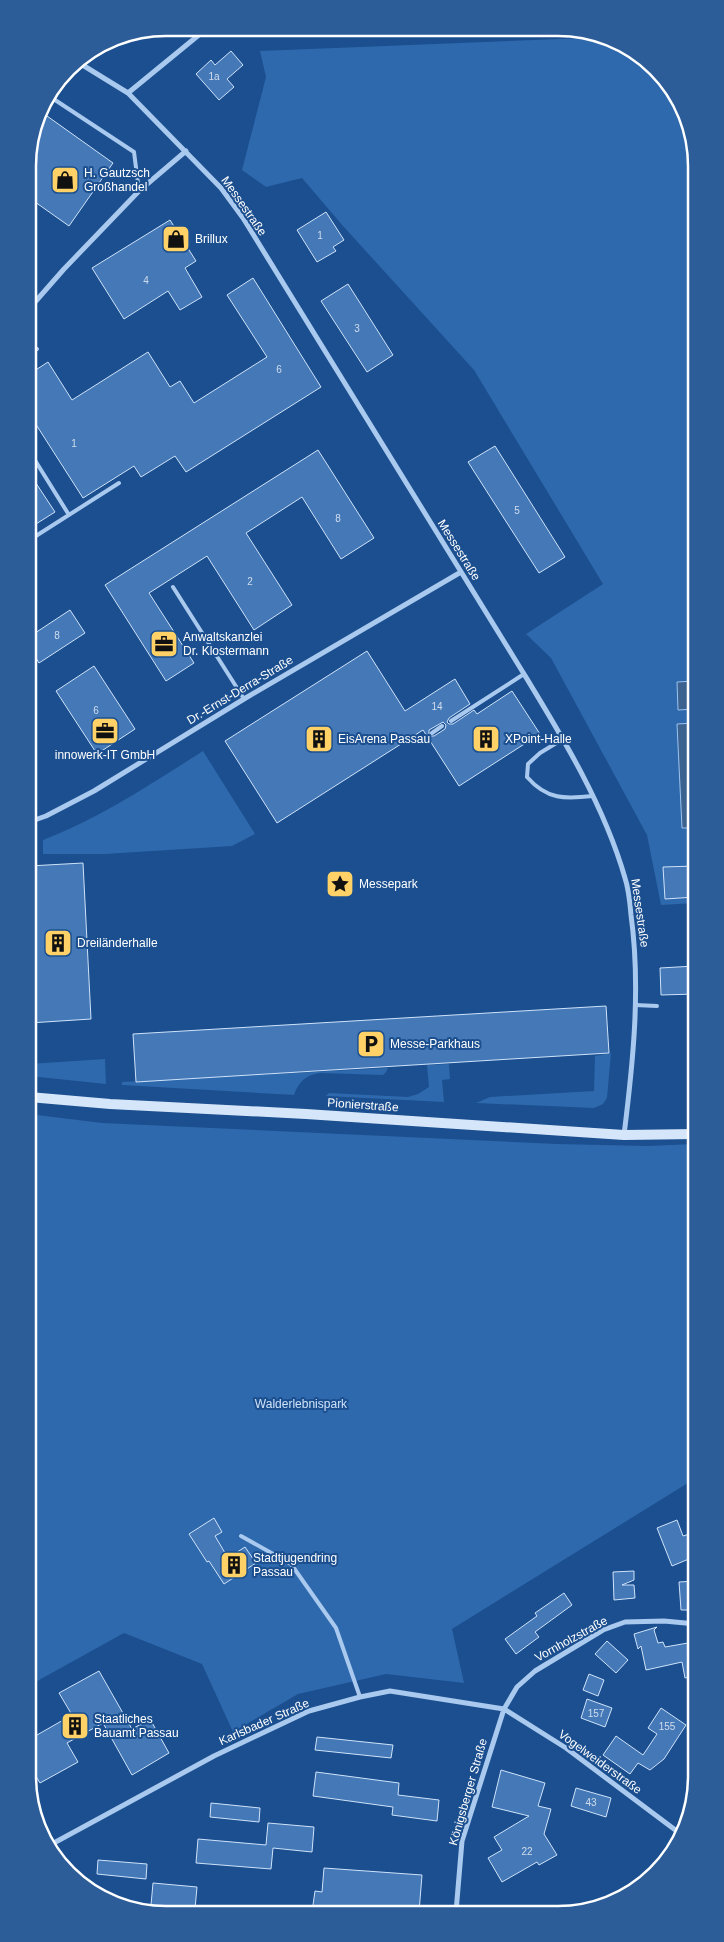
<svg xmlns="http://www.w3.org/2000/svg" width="724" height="1942" font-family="Arial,sans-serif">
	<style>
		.green { fill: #2e69ad }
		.water { fill: #3c6290; stroke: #9cc4f0 }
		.building { fill: #4478b7; stroke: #cfe3fa; fill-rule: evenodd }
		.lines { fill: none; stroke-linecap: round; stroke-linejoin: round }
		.service { stroke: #a9c9ee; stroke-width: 4 }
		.minor { stroke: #a9c9ee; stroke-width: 5 }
		.secondary { stroke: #d6e6fa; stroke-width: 10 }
		.labels { text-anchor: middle; stroke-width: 4; stroke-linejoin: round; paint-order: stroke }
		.number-label { font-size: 10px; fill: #d0dded }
		.poi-label { font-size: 12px; fill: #fff; stroke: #1b4f8f; text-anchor: start }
		.street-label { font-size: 12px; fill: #fff; stroke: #1b4f8f }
		.park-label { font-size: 12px; fill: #cfe3fa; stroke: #1b4f8f }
		.rim { fill: none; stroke: #fff; stroke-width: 2.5 }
	</style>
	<rect width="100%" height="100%" fill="#1b4f8f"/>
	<path class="green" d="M589,33L656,68L694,139L695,903L661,905L647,835L551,658L526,634L603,584L474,370L343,226L302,178L266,187L242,170L266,77L260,51L585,38Z
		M203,751L255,834L232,846L105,854H43V840C100,818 151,784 203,751Z
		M611,1053L607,1098L603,1104L594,1108L476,1103L490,1097L594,1091L595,1056Z
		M105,1059L106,1084L29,1076V1064Z
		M449,1064L450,1079L442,1080L444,1102L326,1096L329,1093L408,1097L418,1094L429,1087L427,1065Z
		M388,1068L386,1072L383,1075L320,1073C306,1075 299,1081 294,1095L122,1085V1082Z
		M29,1114L102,1123L557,1144L647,1146L695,1144L696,1478L452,1629L464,1683L386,1674L298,1694L233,1732L202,1664L124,1633L30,1685Z"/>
	<path class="water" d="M695,681V709L678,710L677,682Z
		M695,723V828H682L677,724Z"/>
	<path class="building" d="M231,51L243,65L227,79L234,87L219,100L196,74L211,60L215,65Z
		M40,111L113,163L69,226L28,197V157Z
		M326,212L344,240L333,247L336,251L317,262L297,230Z
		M170,220L196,261L185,268L202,297L180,310L168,291L124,319L92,268Z
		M253,278L321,387L186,472L175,456L141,477L134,466L83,498L28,412V375L48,362L72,400L148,352L170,387L180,381L194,403L267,357L227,295Z
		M348,284L393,355L367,372L321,301Z
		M495,446L565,557L539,573L468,462Z
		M318,450L374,538L341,559L302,497L246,533L292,605L254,630L207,556L149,593L194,663L166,681L105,585Z
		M28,471L55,512L28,529Z
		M70,610L85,633L39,663L29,646V637Z
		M367,651L405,711L455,679L470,704L449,718L447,722L449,724H453L474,710L477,714L512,691L540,734L459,786L423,730L277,823L225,741ZM443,722L446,725L445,729L434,736H429V730Z
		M94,666L135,729L97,754L56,691Z
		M83,863L91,1019L29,1023V866Z
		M695,866V897L665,899L663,867Z
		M695,966V994L661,995L660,968Z
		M606,1006L609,1053L136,1082L133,1034Z
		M214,1518L222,1532L215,1536L228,1558L245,1547L256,1563L224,1584L209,1561L207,1562L189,1534Z
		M677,1520L683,1536L696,1532V1556L672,1566L657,1528Z
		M634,1571V1580L622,1585H634L635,1598L614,1600L613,1572Z
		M696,1581V1610H681L679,1582Z
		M564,1593L572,1605L535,1632L539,1637L516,1654L505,1639L537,1616L535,1613Z
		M657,1627L654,1630L658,1643L663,1642L665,1647L688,1643L689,1647L696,1645V1676L685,1678L682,1662L646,1670L641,1646L638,1649L634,1634Z
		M607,1641L628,1660L616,1673L595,1654Z
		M99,1671L132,1729L150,1719L169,1753L132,1775L103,1723L67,1743L78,1762L40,1783L30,1766V1739L72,1715L59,1693Z
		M589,1674L604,1680L598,1696L583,1690Z
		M587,1699L612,1708L605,1727L581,1718Z
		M661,1708L686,1725L664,1759L650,1770L638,1763L630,1774L603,1755L616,1736L643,1755L657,1734L648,1728Z
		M317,1737L393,1745L391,1758L315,1750Z
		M501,1770L545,1783L538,1806L551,1809L544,1834L557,1855L539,1865L537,1862L502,1882L488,1858L502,1850L494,1837L529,1816L492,1807Z
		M316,1772L399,1783L398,1795L439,1800L437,1821L392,1815L393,1807L313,1796Z
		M576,1788L611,1798L606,1817L571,1806Z
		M211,1803L260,1808L259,1822L210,1817Z
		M268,1823L314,1827L312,1852L273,1848L271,1869L196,1863L198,1839L266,1845Z
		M98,1860L147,1864L146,1879L97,1874Z
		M324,1868L422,1875L419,1912H312L315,1891L322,1892Z
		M153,1883L197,1887L195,1909L151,1905Z"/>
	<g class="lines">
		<path class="service" d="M49,96L134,152L139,191
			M28,354L37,349
			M28,449L69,515
			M28,541L119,483
			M173,587L244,699
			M451,721L524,674
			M432,733L442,726
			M563,739L540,753L528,764L527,777C547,800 565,799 593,796
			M635,1005L657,1006
			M241,1536L291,1564L336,1628L360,1697"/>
		<path class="minor" d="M76,61L128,93L221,188L243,218L524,674C563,738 604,805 625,878C629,890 630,903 631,915C641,988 633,1063 624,1135
			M128,93L200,34L204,28
			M28,310L64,269L139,191L186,151
			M29,822L46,816L94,791L244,699L461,572
			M52,1844L214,1756L309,1711L360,1697L390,1691L504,1709L566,1748L682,1835
			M456,1912L462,1841L504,1709L517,1687L535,1671L603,1630L625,1622L664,1621L696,1624"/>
		<path class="secondary" d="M29,1097L110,1104L306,1114L624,1135L695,1134"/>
	</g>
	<defs>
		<symbol id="shop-square" viewBox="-11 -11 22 22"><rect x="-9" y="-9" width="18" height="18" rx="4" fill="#ffd166" stroke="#1b4f8f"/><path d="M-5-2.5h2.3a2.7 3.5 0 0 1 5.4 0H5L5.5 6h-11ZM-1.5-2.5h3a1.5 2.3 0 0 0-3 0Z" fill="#111"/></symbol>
		<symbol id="office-square" viewBox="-11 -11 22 22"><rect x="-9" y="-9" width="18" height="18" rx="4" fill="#ffd166" stroke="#1b4f8f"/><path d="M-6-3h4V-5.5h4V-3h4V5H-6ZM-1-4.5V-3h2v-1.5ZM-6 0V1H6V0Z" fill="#111"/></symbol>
		<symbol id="building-square" viewBox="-11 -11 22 22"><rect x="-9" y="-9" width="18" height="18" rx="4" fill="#ffd166" stroke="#1b4f8f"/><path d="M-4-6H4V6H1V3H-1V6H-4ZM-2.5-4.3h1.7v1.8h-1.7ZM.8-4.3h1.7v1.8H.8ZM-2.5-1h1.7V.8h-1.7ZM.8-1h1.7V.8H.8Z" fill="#111"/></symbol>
		<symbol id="sight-square" viewBox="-11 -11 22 22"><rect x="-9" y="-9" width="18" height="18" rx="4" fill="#ffd166" stroke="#1b4f8f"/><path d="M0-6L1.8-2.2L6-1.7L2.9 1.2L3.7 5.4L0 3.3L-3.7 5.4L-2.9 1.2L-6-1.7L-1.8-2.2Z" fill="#111"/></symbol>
		<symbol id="parking-square" viewBox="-11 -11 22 22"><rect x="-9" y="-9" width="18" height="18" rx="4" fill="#ffd166" stroke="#1b4f8f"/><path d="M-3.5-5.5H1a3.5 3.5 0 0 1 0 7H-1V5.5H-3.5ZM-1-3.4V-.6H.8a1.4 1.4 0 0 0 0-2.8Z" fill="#111"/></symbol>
	</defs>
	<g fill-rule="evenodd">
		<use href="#shop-square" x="49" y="164" width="32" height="32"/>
		<use href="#shop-square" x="160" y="223" width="32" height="32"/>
		<use href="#office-square" x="148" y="628" width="32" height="32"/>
		<use href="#office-square" x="89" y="715" width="32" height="32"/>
		<use href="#building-square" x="303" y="723" width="32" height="32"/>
		<use href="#building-square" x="470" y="723" width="32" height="32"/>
		<use href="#sight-square" x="324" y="868" width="32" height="32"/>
		<use href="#building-square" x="42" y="927" width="32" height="32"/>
		<use href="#parking-square" x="355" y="1028" width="32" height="32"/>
		<use href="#building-square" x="218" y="1549" width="32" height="32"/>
		<use href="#building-square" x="59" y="1710" width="32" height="32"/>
	</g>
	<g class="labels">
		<g class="number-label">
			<text x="214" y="80">1a</text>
			<text x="320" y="239">1</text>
			<text x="146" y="284">4</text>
			<text x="357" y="332">3</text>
			<text x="279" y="373">6</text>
			<text x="74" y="447">1</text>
			<text x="517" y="514">5</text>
			<text x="338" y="522">8</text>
			<text x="250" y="585">2</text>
			<text x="57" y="639">8</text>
			<text x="437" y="710">14</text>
			<text x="96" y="714">6</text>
			<text x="596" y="1717">157</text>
			<text x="667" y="1730">155</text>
			<text x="591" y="1806">43</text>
			<text x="527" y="1855">22</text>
		</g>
		<g class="poi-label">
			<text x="84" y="177">H. Gautzsch<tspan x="84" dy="14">Großhandel</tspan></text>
			<text x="195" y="243">Brillux</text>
			<text x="183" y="641">Anwaltskanzlei<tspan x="183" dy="14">Dr. Klostermann</tspan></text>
			<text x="338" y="743">EisArena Passau</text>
			<text x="505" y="743">XPoint-Halle</text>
			<text x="105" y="759" text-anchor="middle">innowerk-IT GmbH</text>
			<text x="359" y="888">Messepark</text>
			<text x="77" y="947">Dreiländerhalle</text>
			<text x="390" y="1048">Messe-Parkhaus</text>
			<text x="253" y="1562">Stadtjugendring<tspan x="253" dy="14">Passau</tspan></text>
			<text x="94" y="1723">Staatliches<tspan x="94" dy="14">Bauamt Passau</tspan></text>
		</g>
		<g class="street-label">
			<text transform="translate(244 206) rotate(55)" y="4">Messestraße</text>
			<text transform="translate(459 550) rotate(58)" y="4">Messestraße</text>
			<text transform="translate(240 690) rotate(-31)" y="4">Dr.-Ernst-Derra-Straße</text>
			<text transform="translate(640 913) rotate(82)" y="4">Messestraße</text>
			<text transform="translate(363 1105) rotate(4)" y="4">Pionierstraße</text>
			<text transform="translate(571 1639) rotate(-29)" y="4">Vornholzstraße</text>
			<text transform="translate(264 1722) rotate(-24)" y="4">Karlsbader Straße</text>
			<text transform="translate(600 1762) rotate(36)" y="4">Vogelweiderstraße</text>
			<text transform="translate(468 1792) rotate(-74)" y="4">Königsberger Straße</text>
		</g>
		<g class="park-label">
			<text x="301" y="1408">Walderlebnispark</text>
		</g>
	</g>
	<path d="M0 0H724V1942H0ZM166 36H558A130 130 0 0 1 688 166V1776A130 130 0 0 1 558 1906H166A130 130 0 0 1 36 1776V166A130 130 0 0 1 166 36Z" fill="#2d5d98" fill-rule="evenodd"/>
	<path class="rim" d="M166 36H558A130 130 0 0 1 688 166V1776A130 130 0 0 1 558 1906H166A130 130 0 0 1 36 1776V166A130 130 0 0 1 166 36Z"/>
</svg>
